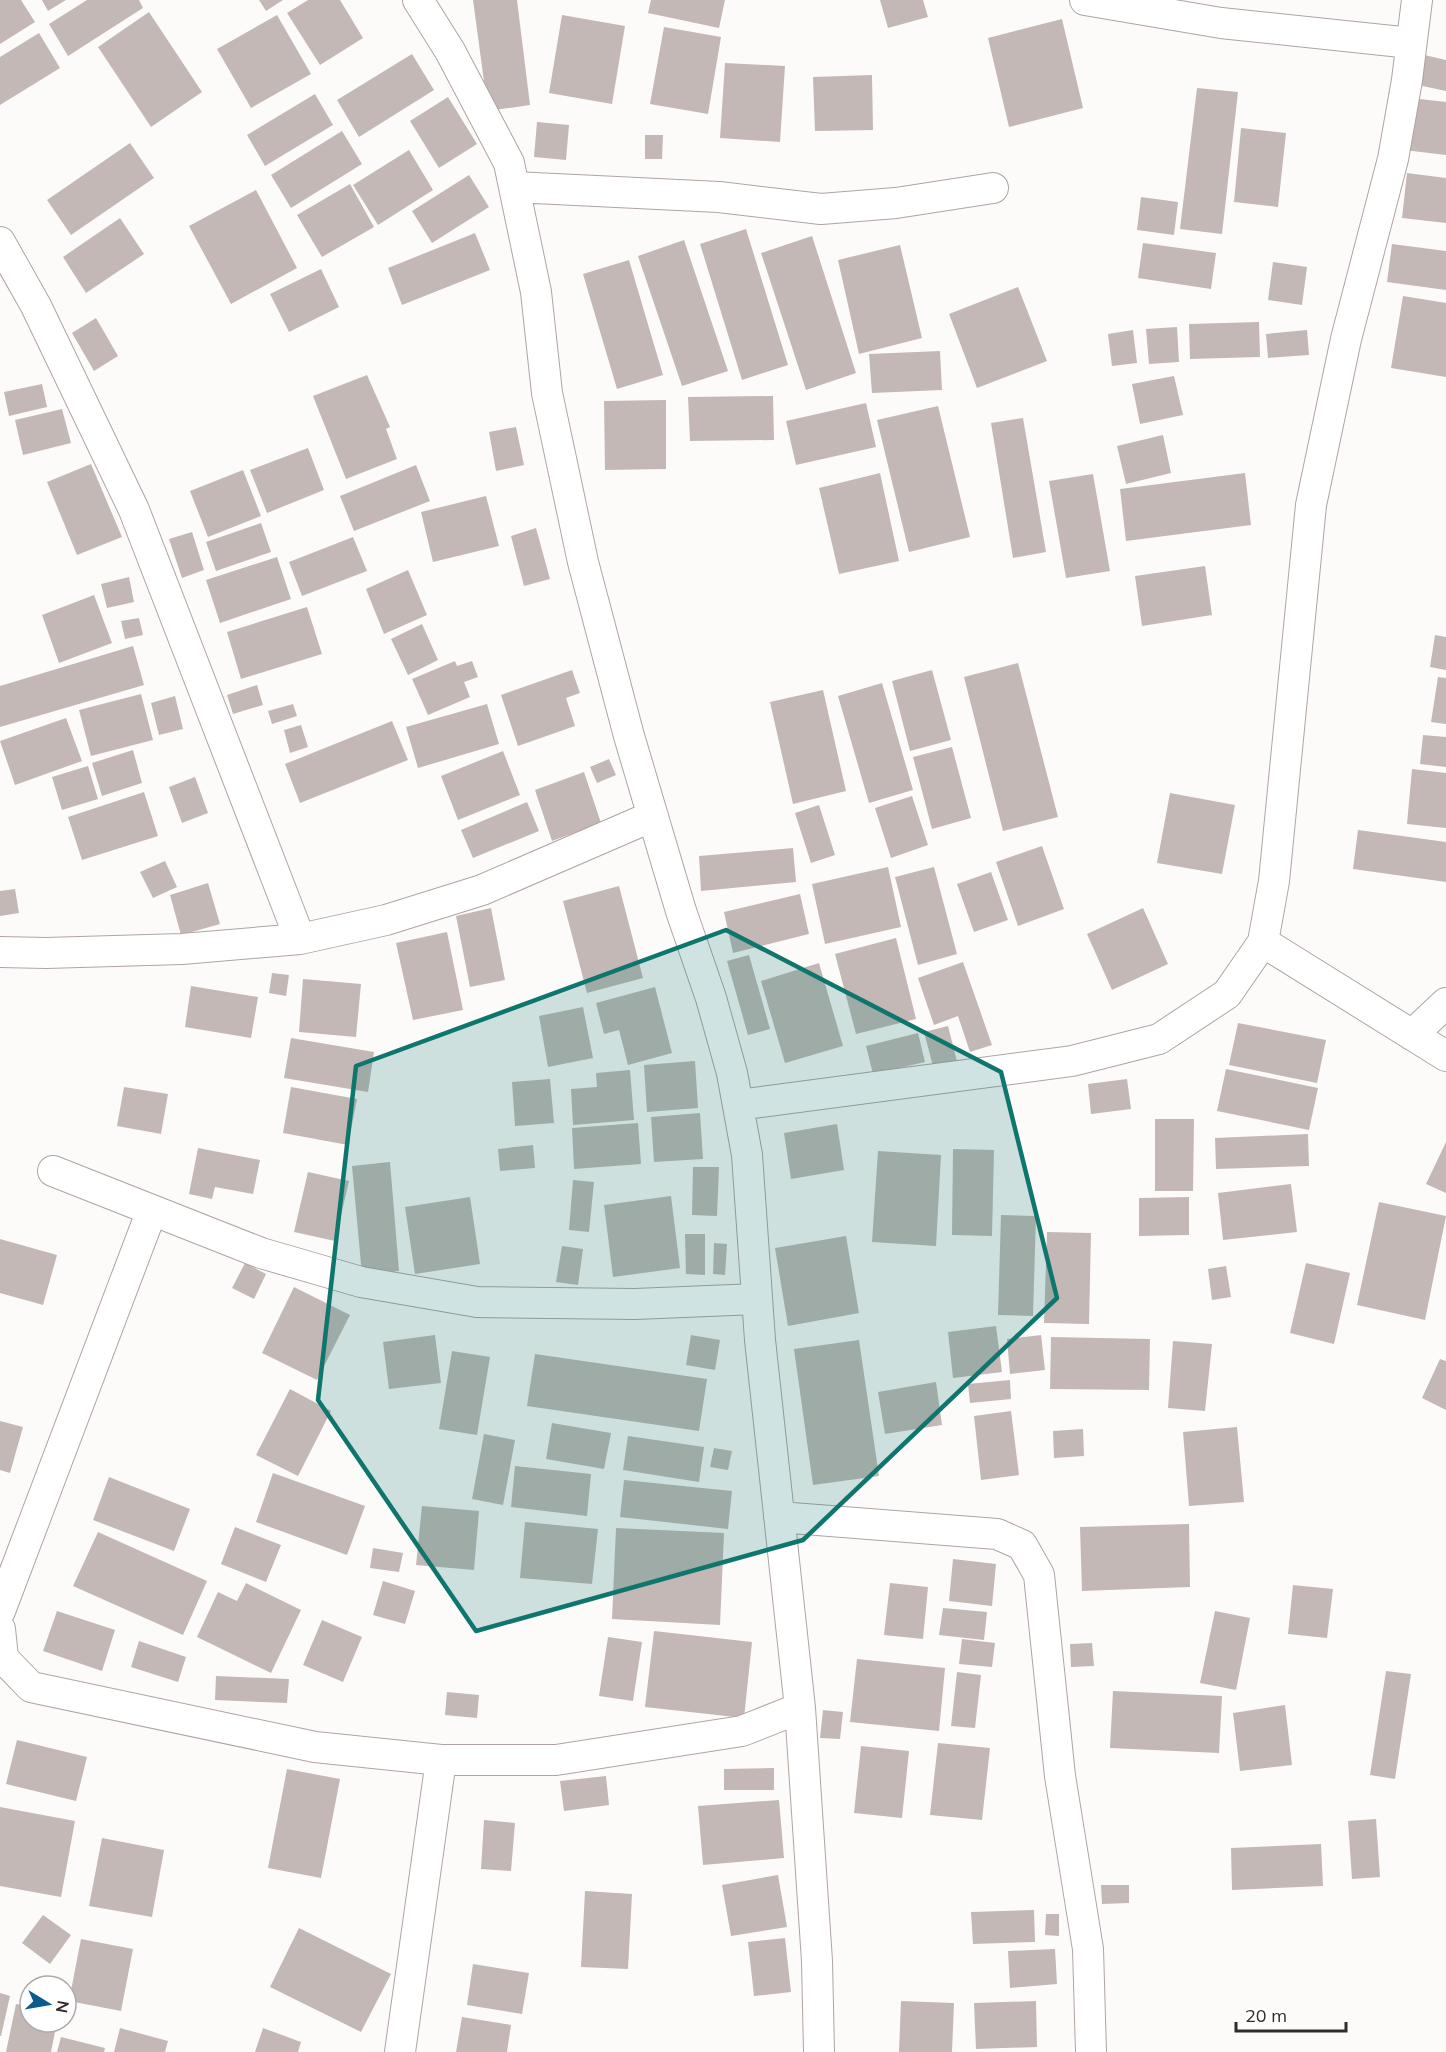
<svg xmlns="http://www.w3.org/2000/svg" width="1446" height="2052" font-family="Mulish,sans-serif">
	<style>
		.building { fill: #c3b8b5 }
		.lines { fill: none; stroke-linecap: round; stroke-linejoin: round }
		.minor-casing { stroke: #afa4a1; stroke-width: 32 }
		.minor { stroke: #fff; stroke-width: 30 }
		.marked { fill: #0f766e; fill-opacity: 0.2; stroke: #0f766e; stroke-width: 4.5; stroke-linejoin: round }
	</style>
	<rect width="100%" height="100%" fill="#fdfbfa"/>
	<path class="building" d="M0,0H21L35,22L0,44Z
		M42,0H66L48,11Z
		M87,0H139L143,8L68,56L49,24Z
		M259,0H283L266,11Z
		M308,0H340L363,38L320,65L287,13Z
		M473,0H517L530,105L488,111Z
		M651,0H725L719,28L648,13Z
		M880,0H923L928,17L888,28Z
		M149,12L202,92L151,127L98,47Z
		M277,15L311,74L251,108L217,49Z
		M562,15L625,26L612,104L549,93Z
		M1062,19L1083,108L1009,127L988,38Z
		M664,27L721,37L708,114L650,104Z
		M39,33L60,68L0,105V57Z
		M412,54L434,90L359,137L337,100Z
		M1420,54L1446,60V91L1413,84Z
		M725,63L785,66L780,142L720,138Z
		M872,75L873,130L815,131L813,77Z
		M1197,88L1238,92L1222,234L1180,229Z
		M315,94L333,125L265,166L247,135Z
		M448,97L477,144L439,168L410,121Z
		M1411,98L1446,102V155L1404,150Z
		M537,122L569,125L566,160L534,157Z
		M1241,128L1286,133L1278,207L1234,202Z
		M342,131L362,164L291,208L271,175Z
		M645,135H663L662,159H645Z
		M130,143L154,178L71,235L47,200Z
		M409,150L433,190L378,225L353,185Z
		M1407,173L1446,178V223L1402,218Z
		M469,175L489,207L432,243L412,211Z
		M350,184L374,227L322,257L297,215Z
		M256,190L297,268L231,304L189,226Z
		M1141,197L1178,202L1174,235L1137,230Z
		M120,218L144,254L86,293L63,257Z
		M746,229L788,365L742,380L700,244Z
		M475,233L490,270L402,305L388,268Z
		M812,236L856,373L806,390L761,253Z
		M684,240L728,371L682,386L638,256Z
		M1143,243L1216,253L1211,289L1138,278Z
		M1392,244L1446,251V290L1387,282Z
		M900,245L922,338L859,354L838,260Z
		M629,260L663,375L617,389L583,274Z
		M1273,262L1307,267L1302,305L1268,300Z
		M321,269L339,307L289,332L270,294Z
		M1018,287L1047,361L977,388L949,314Z
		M1403,296L1446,303V377L1391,368Z
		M96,318L118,356L94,371L72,333Z
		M1259,322L1260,357L1190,359L1189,324Z
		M1177,327L1179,362L1149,364L1146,329Z
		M1133,330L1137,363L1112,366L1108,334Z
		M1307,330L1309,355L1268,358L1266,334Z
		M940,351L942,390L872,393L869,354Z
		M367,375L390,427L386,429L397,459L346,479L313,396Z
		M1174,376L1183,415L1140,424L1132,384Z
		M42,384L47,407L9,416L4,392Z
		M773,396L774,440L690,441L688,397Z
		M666,400V469L605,470L604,401Z
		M866,403L876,447L796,465L786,421Z
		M938,406L970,537L909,552L877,420Z
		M62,409L71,443L23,455L15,420Z
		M1023,418L1046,552L1013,558L991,423Z
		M516,427L524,465L496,471L489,432Z
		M1163,435L1171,473L1126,484L1117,446Z
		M308,448L324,490L267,513L250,470Z
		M91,464L122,537L77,555L47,482Z
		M416,465L430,501L354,531L340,496Z
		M243,470L261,516L208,537L190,491Z
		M880,473L899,561L839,574L819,488Z
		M1245,473L1251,525L1126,541L1120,489Z
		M1093,474L1110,571L1066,578L1049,481Z
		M486,496L499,546L433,562L421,512Z
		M261,523L271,552L216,571L206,542Z
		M536,528L550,579L524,586L511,536Z
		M192,532L204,570L182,578L169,539Z
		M353,537L367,571L302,596L289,562Z
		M277,557L291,599L220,623L206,580Z
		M1205,566L1212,615L1142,626L1135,576Z
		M408,570L427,615L384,634L366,589Z
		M129,577L134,602L107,608L101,584Z
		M94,595L112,643L59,663L42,615Z
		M307,607L322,654L241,679L227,632Z
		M139,618L143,635L125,639L121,621Z
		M422,624L438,660L408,675L391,639Z
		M1435,635L1446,637V670L1430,667Z
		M133,646L144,685L0,727V686Z
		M455,661L457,666L472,661L478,677L464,682L470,697L428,715L412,679Z
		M1018,663L1058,817L1003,831L964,677Z
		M572,670L580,693L566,698L575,726L518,746L501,695Z
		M932,670L951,740L910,751L892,681Z
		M1438,677L1446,678V724L1431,722Z
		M882,683L913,790L869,803L838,696Z
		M257,685L263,705L233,714L227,695Z
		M823,690L846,791L793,804L770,702Z
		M141,694L153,740L91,756L79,710Z
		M175,696L183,729L159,735L151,703Z
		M293,704L297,716L272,724L268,711Z
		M487,704L499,744L418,768L406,727Z
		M66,718L82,761L15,785L0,741Z
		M392,721L408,760L300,803L285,764Z
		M301,725L308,747L290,753L284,730Z
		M1423,735L1446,737V767L1420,764Z
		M952,747L971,818L932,829L913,757Z
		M133,750L142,783L102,796L92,763Z
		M503,751L520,795L458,820L441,776Z
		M609,759L616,775L597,783L590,767Z
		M88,766L98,799L62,810L52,777Z
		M1412,769L1446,773V828L1407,824Z
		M584,772L601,823L552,841L535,790Z
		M195,777L208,813L182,823L169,787Z
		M144,792L158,836L82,860L68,817Z
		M1170,793L1235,805L1222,874L1157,863Z
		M912,796L928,845L891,858L875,808Z
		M527,802L539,831L473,858L461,830Z
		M819,805L835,855L811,863L795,813Z
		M1358,830L1446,842V882L1353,869Z
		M1042,846L1064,909L1018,926L996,862Z
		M793,848L796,882L701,891L699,856Z
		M165,861L177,887L153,898L140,872Z
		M888,867L901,927L825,944L812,884Z
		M934,867L957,954L918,965L895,877Z
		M991,872L1008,920L974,932L957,884Z
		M208,883L220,924L181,935L170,895Z
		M619,886L643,978L587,993L563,901Z
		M15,889L19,913L0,916V891Z
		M800,894L809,934L733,953L724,912Z
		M491,908L505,980L470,987L456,916Z
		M1143,908L1168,964L1112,990L1087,934Z
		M447,932L463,1010L413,1020L396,943Z
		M896,938L916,1019L856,1034L835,954Z
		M749,955L770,1029L748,1035L727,961Z
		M963,962L992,1045L970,1052L958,1016L934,1025L918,978Z
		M819,963L843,1046L785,1063L761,981Z
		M272,973L289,975L286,996L269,993Z
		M303,979L361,984L356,1037L299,1032Z
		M191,986L258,997L251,1038L185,1027Z
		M655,987L672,1053L628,1065L619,1030L604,1034L596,1003Z
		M583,1007L593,1058L548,1067L539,1016Z
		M1238,1023L1326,1040L1317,1083L1229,1065Z
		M948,1026L959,1069L935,1074L924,1032Z
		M918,1033L925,1062L873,1074L866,1046Z
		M291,1038L374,1052L368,1092L284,1078Z
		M695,1061L698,1108L647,1112L644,1065Z
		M1226,1069L1318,1088L1309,1130L1217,1111Z
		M630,1070L634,1120L573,1125L571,1089L597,1087L596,1073Z
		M550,1079L554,1123L515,1126L512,1082Z
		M1127,1079L1131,1109L1091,1114L1088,1084Z
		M124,1087L168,1094L161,1134L117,1126Z
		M291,1087L357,1099L348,1145L283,1133Z
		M700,1113L703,1159L654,1162L651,1117Z
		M1155,1119H1194L1193,1191H1155Z
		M638,1123L641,1164L574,1169L572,1128Z
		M837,1124L844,1170L791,1179L784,1133Z
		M1308,1134L1309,1166L1216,1169L1215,1138Z
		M1446,1142V1193L1426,1184Z
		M533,1145L535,1168L500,1171L498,1149Z
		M198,1148L260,1160L253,1194L215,1187L212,1199L189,1194Z
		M953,1149L994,1150L992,1236L952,1235Z
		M878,1151L941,1155L936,1246L872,1242Z
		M390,1162L399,1271L362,1275L352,1166Z
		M693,1167H719L717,1216L692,1215Z
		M308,1172L349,1181L335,1241L294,1232Z
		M573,1180L594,1182L589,1232L569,1230Z
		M1291,1184L1297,1232L1223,1240L1218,1193Z
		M671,1196L680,1268L613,1277L604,1205Z
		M470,1197L480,1264L415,1274L405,1207Z
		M1189,1197V1235L1139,1236V1198Z
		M1379,1202L1446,1216L1425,1320L1357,1305Z
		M1001,1215L1036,1216L1033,1316L998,1315Z
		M1047,1232L1091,1233L1089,1324L1044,1323Z
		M685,1234H705V1275L686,1274Z
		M846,1236L859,1313L788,1326L775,1248Z
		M0,1239L57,1255L43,1305L0,1293Z
		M714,1243L727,1244L725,1275L713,1274Z
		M562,1246L583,1249L578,1285L556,1282Z
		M245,1263L266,1274L254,1299L232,1288Z
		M1306,1263L1350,1273L1334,1344L1290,1333Z
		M1226,1266L1231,1297L1212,1300L1208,1269Z
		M294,1287L350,1315L317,1380L262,1353Z
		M996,1326L1002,1372L953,1378L948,1332Z
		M435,1335L441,1383L389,1389L383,1342Z
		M691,1335L720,1340L715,1370L686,1365Z
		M1041,1335L1045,1370L1010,1374L1007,1339Z
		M1051,1337L1150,1339L1149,1390L1050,1389Z
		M859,1340L879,1476L813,1485L794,1349Z
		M1173,1341L1212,1344L1205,1411L1168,1408Z
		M452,1351L490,1357L477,1435L439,1429Z
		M535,1354L707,1379L699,1431L527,1406Z
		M1440,1359L1446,1361V1410L1422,1398Z
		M1010,1380L1011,1399L970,1403L968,1384Z
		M936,1382L942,1425L885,1434L878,1392Z
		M290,1389L331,1411L298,1476L256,1455Z
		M1011,1411L1019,1475L981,1480L974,1416Z
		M0,1421L23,1427L10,1473L0,1470Z
		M552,1423L611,1433L604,1469L546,1459Z
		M1237,1427L1244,1502L1189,1506L1183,1432Z
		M1083,1429L1084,1456L1054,1458L1053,1431Z
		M484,1434L515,1440L503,1505L472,1499Z
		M628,1436L704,1447L699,1482L623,1470Z
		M714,1448L732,1451L728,1470L710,1467Z
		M515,1466L591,1474L587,1516L511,1507Z
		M273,1473L365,1506L347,1555L256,1522Z
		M109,1477L190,1509L174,1551L93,1520Z
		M624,1480L732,1491L728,1529L620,1517Z
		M422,1506L479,1511L474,1570L416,1565Z
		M525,1522L598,1529L592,1584L520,1578Z
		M1189,1524L1190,1587L1082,1591L1080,1527Z
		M235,1527L281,1545L266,1582L221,1564Z
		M616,1528L724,1533L720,1625L612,1619Z
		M98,1532L207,1581L183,1635L73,1586Z
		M373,1548L403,1553L399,1572L370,1568Z
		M953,1559L996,1564L992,1606L949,1601Z
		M383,1581L415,1591L405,1624L373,1615Z
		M246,1583L301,1610L271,1673L197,1637L218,1592L237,1601Z
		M890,1583L928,1587L923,1639L884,1635Z
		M1293,1585L1333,1589L1327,1638L1288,1634Z
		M943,1608L987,1612L984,1640L939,1635Z
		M57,1611L115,1630L102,1671L43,1651Z
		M1215,1611L1250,1618L1236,1690L1200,1683Z
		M322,1620L362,1637L343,1682L303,1665Z
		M654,1631L752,1642L744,1718L645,1707Z
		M608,1637L642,1642L633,1701L599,1696Z
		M962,1639L995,1643L992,1667L959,1664Z
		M139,1641L186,1657L178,1682L131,1667Z
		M1092,1643L1094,1666L1071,1667L1070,1644Z
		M857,1659L945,1668L939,1731L850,1722Z
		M1386,1671L1411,1674L1395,1779L1370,1775Z
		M957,1672L981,1675L975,1728L951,1726Z
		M216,1676L289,1679L287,1703L215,1700Z
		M1113,1691L1222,1696L1219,1753L1110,1748Z
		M447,1692L479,1695L477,1718L445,1715Z
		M1285,1705L1292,1765L1240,1771L1233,1713Z
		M823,1710L843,1712L840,1739L820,1738Z
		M17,1740L87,1757L76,1801L6,1784Z
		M938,1743L990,1748L982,1820L930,1815Z
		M861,1746L909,1751L902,1818L854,1813Z
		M774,1768V1790H724V1769Z
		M287,1769L340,1779L321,1878L268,1868Z
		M606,1776L609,1805L564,1811L560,1781Z
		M779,1800L784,1858L703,1865L698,1806Z
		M0,1807L75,1821L61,1897L0,1886Z
		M1376,1819L1380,1877L1352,1879L1348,1821Z
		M484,1820L515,1823L511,1871L481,1869Z
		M102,1838L164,1850L152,1917L89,1906Z
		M1321,1844L1323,1886L1232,1890L1231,1848Z
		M778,1875L787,1927L731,1936L722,1885Z
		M1101,1885H1129V1903L1102,1904Z
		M585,1891L632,1894L628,1969L581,1967Z
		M1034,1910L1035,1942L973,1944L971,1912Z
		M1046,1914H1059V1936L1045,1935Z
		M43,1915L71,1935L50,1964L22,1943Z
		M299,1928L391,1974L361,2032L270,1987Z
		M785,1938L791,1992L754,1996L748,1942Z
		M81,1939L133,1949L121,2011L69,2001Z
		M1055,1949L1057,1984L1010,1988L1008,1951Z
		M473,1964L529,1973L522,2014L467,2005Z
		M0,1993L10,1996L1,2036H0Z
		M901,2001L954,2003L952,2052H899Z
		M1036,2001L1037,2047L976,2049L974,2003Z
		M16,2004L30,2007V2022H57L51,2052H6Z
		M462,2017L511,2025L507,2052H456Z
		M120,2028L168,2041L165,2052H114Z
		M263,2028L301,2042L298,2052H255Z
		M61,2037L105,2048L104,2052H57Z"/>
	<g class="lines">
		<defs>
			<path id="minor" d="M418,0L450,51L509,163L536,292L547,393L583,562L629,736L681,911L711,998L732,1073L747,1155L760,1340L800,1708L817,1961L819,2052
				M1085,0L1221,23L1411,43
				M514,187L719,197L821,209L896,203L993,188
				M0,242L36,306L134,510L300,939
				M1263,942L1446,1056
				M0,952L46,953L182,949L300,939L386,920L482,890L653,816
				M1412,1035L1446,1003
				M738,1105L1072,1061L1159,1039L1227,994L1263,942L1274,881L1311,505L1346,339L1393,159L1407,80L1417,0
				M53,1171L261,1253L361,1282L477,1302L635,1304L757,1299
				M779,1517L997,1534L1022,1545L1039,1575L1060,1776L1088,1949L1091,2052
				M0,1611L152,1210
				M0,1629L3,1658L31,1687L315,1747L441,1760H556L742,1731L800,1708
				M400,2052L441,1760"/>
		</defs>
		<use href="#minor" class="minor-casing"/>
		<use href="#minor" class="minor"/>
	</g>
	<path class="marked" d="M726,930L1001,1072L1057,1298L803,1540L476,1631L318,1400L356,1066Z"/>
	<g transform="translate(48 2004) rotate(101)"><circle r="28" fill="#ffffff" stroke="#adabaa" stroke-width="1.5"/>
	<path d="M0-4.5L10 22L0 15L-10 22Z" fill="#0b5b8e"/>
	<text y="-9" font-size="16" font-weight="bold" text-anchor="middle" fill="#312c2b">N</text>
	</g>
	<path d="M1236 2022v9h110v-9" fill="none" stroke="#312c2b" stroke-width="3"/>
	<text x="1245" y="2022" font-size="18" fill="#312c2b" stroke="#ffffff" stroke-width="4.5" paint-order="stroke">20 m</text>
</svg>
